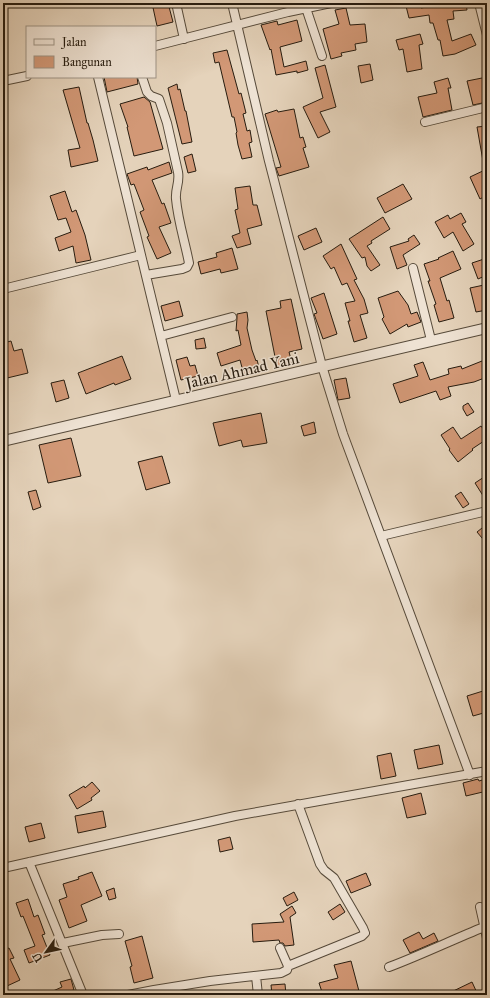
<svg xmlns="http://www.w3.org/2000/svg" width="490" height="998" font-family="'IM FELL Great Primer',serif">
	<style>
		.building { fill: #d29876; stroke: #271c0f }
		.lines { fill: none; stroke-linecap: round; stroke-linejoin: round }
		.minor-casing { stroke: #564a3a; stroke-width: 10 }
		.tertiary-casing { stroke: #564a3a; stroke-width: 12 }
		.minor { stroke: #eee2d3; stroke-width: 8 }
		.tertiary { stroke: #eee2d3; stroke-width: 10 }
		.labels { text-anchor: middle; stroke-width: 3; stroke-linejoin: round; paint-order: stroke }
		.street-label { font-size: 16px; fill: #271c0f; stroke: #eee2d3 }
	</style>
	<rect width="100%" height="100%" fill="#e5d3bb"/>
	<filter id="stains"><feTurbulence type="fractalNoise" baseFrequency=".005" numOctaves="4"/><feColorMatrix values="0 0 0 0 .2 0 0 0 0 .09 0 0 0 0 .02 0 0 0 .5 -.17"/></filter>
	<radialGradient id="worn" r=".72"><stop offset=".6" stop-color="#630" stop-opacity="0"/><stop offset="1" stop-color="#630" stop-opacity=".3"/></radialGradient>
	<path class="building" d="M152,3H168L173,22L157,26Z
		M420,3L421,8L450,3H466L467,10L453,11L454,19L447,20L452,41L471,34L476,45L455,54L443,56L440,40H438L433,23H430L429,15L409,18L406,6Z
		M346,8L350,25L365,24L367,42L355,44L356,50L341,53L342,56L331,59L323,29L339,24L335,10Z
		M297,20L302,41L280,47L284,67L306,61L308,70L297,73V71L276,75L271,49L270,50L261,25L277,21L278,25Z
		M420,34L423,44L419,45L422,69L407,72L403,49L399,50L396,40Z
		M227,50L239,94L241,93L246,113L243,114L247,131L250,130L252,142L249,143L252,157L242,159L238,145L236,133L237,132L234,117H232L219,62L215,63L213,53Z
		M370,64L373,80L361,83L358,66Z
		M325,65L336,107L320,112L330,132L318,138L303,107L323,98L315,68Z
		M104,77H137L138,84L107,92Z
		M487,77V102L473,105L467,81Z
		M448,78L451,88H448L452,110L423,117L418,97L437,93L434,82Z
		M177,84L178,90L180,89L185,111H186L192,142L182,144L168,88Z
		M79,87L87,123H88L93,140L98,161L71,167L68,150L80,148L63,90Z
		M144,97L150,102L163,149L134,156L127,127H128L120,104Z
		M294,109L300,138L303,137L306,147L303,148L309,167L279,176L276,168L281,167L265,114L277,110L278,112Z
		M487,126V160L483,161L477,127Z
		M192,154L196,171L188,173L184,157Z
		M169,162L172,173L152,180L162,204L164,203L171,223L159,227L171,253L157,259L147,237L149,236L140,212L144,210L134,184L131,185L127,174L147,167L148,170Z
		M487,169V195L480,199L470,177Z
		M403,184L412,199L385,213L377,198Z
		M250,186L253,205H257L262,225L247,229L251,244L237,248L232,236L240,233L235,210L238,209L235,188Z
		M65,191L72,212L76,210L85,235L91,260L76,263L73,246L59,251L55,238L71,232L66,218L58,220L50,196Z
		M461,213L466,222L462,224L474,244L463,251L453,232L444,238L435,222L448,215L450,219Z
		M383,217L390,229L371,241L372,243L367,246L380,265L371,271L367,266L365,257L362,258L349,239Z
		M316,228L322,242L304,250L298,236Z
		M414,235L420,244L403,255L407,265L397,269L390,247L409,241L408,239Z
		M341,244L357,279L354,280L364,299L368,313L360,315L367,338L354,342L348,321H350L345,303L355,301L347,283L342,285L334,267L331,269L323,256Z
		M232,248L238,269L221,273L220,269L201,274L198,262L217,257L216,253Z
		M453,251L461,269L440,278L447,301L449,300L454,318L439,322L434,305L436,304L428,281H430L424,264L439,259L438,258Z
		M487,258V275L478,279L472,263Z
		M484,285L487,298V310L476,312L470,288Z
		M398,291L408,305L411,314L417,312L421,322L408,327L407,324L390,334L382,319L384,317L378,298Z
		M324,293L337,334L323,339L314,314L317,313L311,298Z
		M291,299L302,349L289,352L292,363L277,367L266,311L281,308L280,301Z
		M179,301L183,316L165,321L161,306Z
		M247,312L248,320L247,328L252,350L256,361L257,360L260,371L244,375L240,360L221,366L217,353L241,345L238,330L236,331L237,318V314Z
		M204,338L206,348L196,349L195,340Z
		M11,341L14,351L22,349L28,373L3,379V343Z
		M122,356L131,379L115,385L114,383L86,394L78,373Z
		M187,357L190,366L195,365L198,376L181,380L176,360Z
		M487,359V377L474,382L448,387L451,396L440,400L436,391L400,403L393,384L418,376L414,365L423,362L430,380L449,374L448,369L461,366L462,369Z
		M346,378L350,398L338,400L334,380Z
		M64,380L69,398L56,402L51,383Z
		M468,403L474,412L467,416L463,409V406Z
		M261,413L267,443L243,447L241,440L219,446L213,423Z
		M314,422L316,433L304,436L301,426Z
		M481,426L487,434V439L472,449L473,450L458,462L449,450L450,449L441,435L453,427L461,439Z
		M71,438L81,476L48,483L39,445Z
		M162,456L170,483L146,490L138,462Z
		M487,475V502L475,483Z
		M36,490L41,507L33,510L28,492Z
		M461,492L469,504L463,508L455,496Z
		M487,524V544L477,532Z
		M483,691L487,703V712L473,716L467,696Z
		M439,745L443,764L418,769L414,750Z
		M391,753L396,776L381,779L377,756Z
		M478,779L479,781L486,779L487,791L466,796L463,783Z
		M92,782L100,791L91,798L92,800L77,809L69,795L84,786L85,788Z
		M421,793L426,814L407,818L402,798Z
		M103,811L106,827L78,833L75,816Z
		M41,823L45,838L29,842L25,827Z
		M230,837L233,849L220,852L218,840Z
		M92,872L102,896L81,905L87,921L69,928L59,900L67,897L63,884L79,879L78,877Z
		M366,873L371,885L351,893L346,881Z
		M114,888L116,898L109,900L106,891Z
		M294,892L298,900L287,906L283,898Z
		M28,899L34,917L38,915L45,934L42,935L50,955L29,963L24,950L35,946L23,916L21,917L16,903Z
		M340,904L345,912L333,920L328,912Z
		M292,906L296,913L290,917L294,945L285,946L283,943H280L279,940L253,942L252,924L284,922L280,914Z
		M419,932L423,939L434,933L438,941L410,953L403,940Z
		M142,936L153,978L134,983L130,967L132,966L125,941Z
		M3,943L6,949L9,948L14,958L10,959L20,980L7,986L3,978Z
		M351,961L360,995H323L319,983L338,978L334,965Z
		M71,979L74,990L69,991L71,995H44L62,987L60,982Z
		M472,982L478,995H445Z
		M285,984L286,995H272L271,985Z"/>
	<g class="lines">
		<defs>
			<path id="minor" d="M176,3L184,39
				M232,3L269,161L322,366L343,434L470,775
				M479,3L487,35
				M306,8L322,56
				M155,46L288,12L331,3
				M142,77L147,92L151,96L159,99L167,123L178,172C180,183 175,188 176,199C178,221 185,242 189,263L187,267L182,269L146,275
				M3,81L27,76
				M425,122L487,107
				M141,255L176,400
				M413,268L431,340
				M3,289L141,255L98,77
				M161,336L232,317
				M381,536L487,511
				M29,862L83,995
				M3,868L235,816L487,771
				M480,907L487,938
				M63,943L102,935L119,934
				M288,966L362,936L365,933L363,928L334,878L324,870L320,864L298,804
				M389,967C421,955 452,940 484,927
				M256,976L258,995
				M128,995L154,990L210,981L281,973L287,970L288,966L280,948"/>
			<path id="tertiary" d="M3,441L487,328"/>
		</defs>
		<use href="#minor" class="minor-casing"/>
		<use href="#tertiary" class="tertiary-casing"/>
		<use href="#minor" class="minor"/>
		<use href="#tertiary" class="tertiary"/>
	</g>
	<g class="labels">
		<g class="street-label">
			<text transform="translate(242 370) rotate(-13)" y="6">Jalan Ahmad Yani</text>
		</g>
	</g>
	<rect width="490" height="998" fill="none" stroke="#e5d3bb" stroke-width="16"/>
	<rect x="4" y="4" width="482" height="990" fill="none" stroke="#271c0f" stroke-width="2"/>
	<rect x="8" y="8" width="474" height="982" fill="none" stroke="#271c0f"/>
	<rect x="26" y="26" width="130" height="52" fill="#eee2d3" stroke="#9e9385"/>
	<rect x="34" y="39" width="20" height="6" fill="#eee2d3" stroke="#9e9385"/>
	<text x="62" y="46" font-size="12" fill="#271c0f">Jalan</text>
	<rect x="34" y="56" width="20" height="12" fill="#d29876" stroke="#9e9385"/>
	<text x="62" y="66" font-size="12" fill="#271c0f">Bangunan</text>
	<g transform="translate(46 952) rotate(237)" stroke="#eee2d3" stroke-width="3" paint-order="stroke">
	<path d="M0-3L7 15L0 10L-7 15Z" fill="#271c0f"/>
	<text y="-6" font-size="11" font-weight="bold" text-anchor="middle" fill="#271c0f">U</text>
	</g>
	<rect width="100%" height="100%" filter="url(#stains)"/>
	<rect width="100%" height="100%" fill="url(#worn)"/>
</svg>
